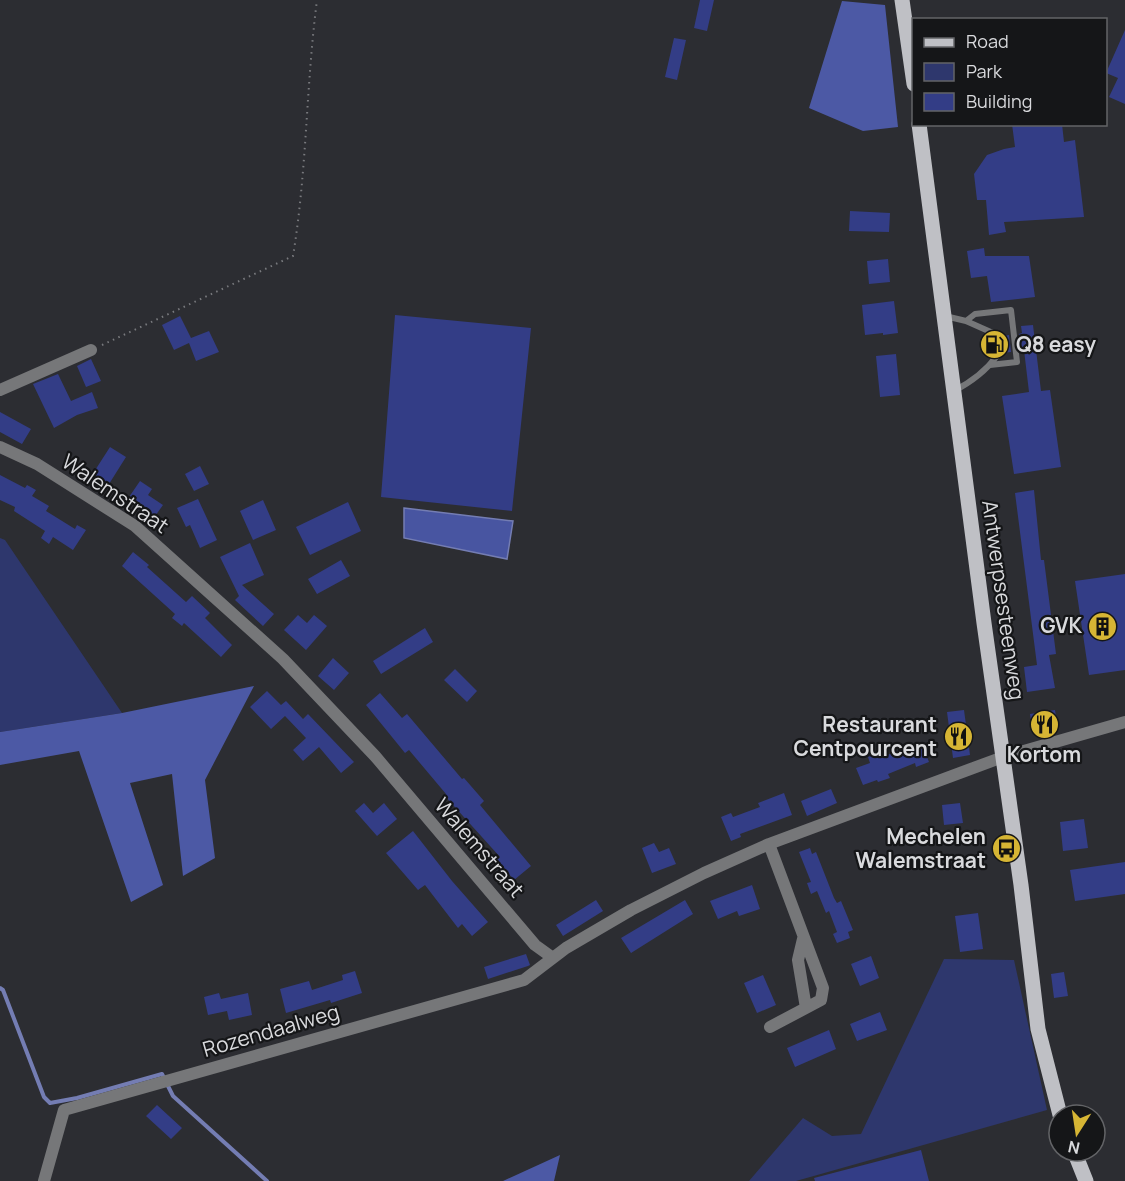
<svg xmlns="http://www.w3.org/2000/svg" width="1125" height="1181" font-family="Manrope,sans-serif">
	<style>
		.green { fill: #2e376d }
		.forest { fill: #4c59a5 }
		.water { fill: #4855a1; stroke: #747db3; stroke-width: 1.5 }
		.lines { fill: none; stroke-linecap: round; stroke-linejoin: round }
		.stream { stroke: #747db3; stroke-width: 4 }
		.building { fill: #333d86 }
		.path { stroke: #797a7e; stroke-width: 2; stroke-dasharray: 1.5 4.5; stroke-linecap: butt }
		.service { stroke: #767779; stroke-width: 6 }
		.minor { stroke: #767779; stroke-width: 12 }
		.tertiary { stroke: #767779; stroke-width: 12 }
		.primary { stroke: #bfc0c5; stroke-width: 15 }
		.labels { text-anchor: middle; stroke-width: 4.5; stroke-linejoin: round; paint-order: stroke }
		.poi-label { font-size: 21px; font-weight: bold; fill: #d9dadd; stroke: #151618; text-anchor: end }
		.street-label { font-size: 21px; fill: #d9dadd; stroke: #151618 }
	</style>
	<rect width="100%" height="100%" fill="#2c2d32"/>
	<path class="green" d="M0,538L5,540L122,713L0,732Z
		M944,959L1014,960L1047,1110L796,1181H749L803,1118L832,1136L861,1134Z"/>
	<path class="forest" d="M842,1L885,5L898,127L863,131L809,108Z
		M254,686L205,780L215,858L183,876L172,774L130,783L163,885L131,902L79,751L0,765V732L122,713Z
		M560,1155L554,1181H503Z"/>
	<path class="water" d="M404,508L513,521L507,559L404,538Z"/>
	<g class="lines">
		<path class="stream" d="M0,988L3,990L44,1097L50,1103L77,1098L162,1074L173,1096L267,1181"/>
	</g>
	<path class="building" d="M700,0H714L707,31L694,28Z
		M1125,30V104L1109,97L1118,78L1106,73Z
		M674,38L686,40L677,80L665,77Z
		M1012,124H1062L1064,142L1075,140L1084,217L1004,222L1006,232L989,235L986,200H977L974,174L987,155L1004,149L1015,147Z
		M850,211L890,213L889,232L849,231Z
		M984,248L985,256H1029L1035,297L991,302L987,276L971,278L967,251Z
		M888,259L890,282L869,284L867,261Z
		M894,301L898,333L883,335V333L865,335L862,305Z
		M395,315L531,328L512,511L381,497Z
		M180,316L191,338L209,331L219,352L196,361L189,343L174,350L162,325Z
		M1033,325L1041,391L1050,390L1061,467L1014,474L1002,396L1029,392L1024,350H1021L1019,334L1022,333L1021,326Z
		M1009,335L1011,352L984,355L982,338H994Z
		M896,354L900,395L880,397L876,356Z
		M91,359L101,381L86,387L77,366Z
		M58,374L71,401L92,392L98,408L77,415L54,428L33,384Z
		M0,412L31,429L22,444L0,432Z
		M110,447L126,457L109,484L92,475Z
		M200,466L209,484L194,491L185,474Z
		M0,475L25,488L27,485L36,490L32,496L49,506L46,511L75,529L77,525L86,530L73,550L53,537L49,544L41,538L45,531L14,511L15,507L0,500Z
		M140,481L152,489L148,495L163,505L153,519L127,500Z
		M1034,490L1041,560H1044L1056,654L1049,655L1055,688L1027,692L1024,667L1037,665L1015,493Z
		M198,499L217,540L200,548L190,525L186,527L177,508Z
		M263,500L276,530L253,540L240,511Z
		M348,502L361,531L310,555L296,527Z
		M250,543L264,575L242,585L274,614L263,626L235,600L239,596L220,557Z
		M133,552L149,565L147,567L186,602L192,596L210,613L205,618L232,645L221,657L184,623L182,626L172,618L175,614L122,566Z
		M341,560L350,576L317,594L308,579Z
		M1125,574V670L1089,675L1075,581Z
		M298,615L307,623L314,615L327,626L306,650L284,630Z
		M425,628L433,642L381,674L373,661Z
		M333,658L349,673L334,690L318,676Z
		M455,669L477,691L467,702L444,680Z
		M267,691L281,705L286,701L303,719L308,714L354,762L341,773L319,747L303,761L293,750L306,738L285,716L271,729L250,707Z
		M380,693L402,718L407,714L462,779L464,778L484,801L480,805L531,866L514,880L497,860L500,857L444,795L446,794L409,750L405,753L366,705Z
		M964,710L970,755L953,758L947,712Z
		M1055,710L1058,730L1033,734L1030,714Z
		M921,742L929,762L916,767L915,763L888,774L890,778L878,782L877,780L863,785L856,768L870,763L868,757L880,752L882,757Z
		M831,789L837,803L807,816L801,801Z
		M784,793L792,815L740,834L741,837L731,841L721,817L731,813L733,817L760,807L758,803Z
		M364,803L373,813L384,803L397,819L377,836L355,811Z
		M960,803L963,823L944,825L942,805Z
		M1084,819L1088,848L1063,851L1060,822Z
		M413,831L452,881L488,922L472,936L462,924L458,928L425,885L418,890L386,853Z
		M654,843L659,852L669,848L676,864L652,873L642,848Z
		M810,848L812,854L816,852L834,898L837,903L841,901L853,930L848,932L850,938L837,943L833,934L837,932L829,911L826,913L817,891L811,894L807,883L811,882L799,852Z
		M1125,862V894L1075,901L1070,870Z
		M752,885L760,909L739,916L737,911L718,919L710,901Z
		M596,900L603,911L563,936L556,925Z
		M685,900L693,914L631,953L621,938Z
		M978,913L983,949L960,952L955,916Z
		M526,954L530,965L528,966L488,979L484,967Z
		M871,956L879,978L860,986L851,964Z
		M355,971L362,993L331,1003L330,1000L286,1013L280,989L309,981L312,990L343,980L342,975Z
		M1064,972L1068,996L1054,998L1051,974Z
		M763,975L776,1005L757,1013L744,983Z
		M219,993L221,999L248,993L252,1015L229,1020L227,1011L208,1015L204,997Z
		M880,1012L887,1030L857,1041L850,1024Z
		M829,1030L836,1049L795,1067L787,1048Z
		M157,1105L182,1128L171,1139L146,1116Z
		M921,1150L929,1181H815L814,1178Z"/>
	<g class="lines">
		<path class="path" d="M102,345L293,256C307,171 306,85 317,0"/>
		<path class="service" d="M945,316L966,321L993,333
			M966,321L975,314L1011,310L1017,362L990,365
			M954,391C971,382 985,372 996,357"/>
		<path class="minor" d="M0,390L91,350
			M0,447L37,464L135,526L283,659L375,756L535,945L553,958
			M769,844L823,988L821,1000L770,1027
			M803,939L798,960L806,1008
			M44,1181L64,1110L524,980L566,948L631,910L704,873L769,844L1003,757"/>
		<path class="tertiary" d="M1003,757L1125,722"/>
		<path class="primary" d="M902,0L914,84
			M919,124L984,623L1021,885L1038,1029L1060,1115
			M1074,1151L1086,1181"/>
	</g>
	<defs>
		<symbol id="fuel-disc" viewBox="-11 -11 22 22"><circle r="9.5" fill="#d6b534" stroke="#151618"/><path d="M-5.5-6h7V0h2V4h1.3V-2.5L3-4.5l.8-.8L6-3V5H2.5V1h-1V6h-7ZM-4.2-4.7v3.2H.2V-4.7Z" fill="#111"/></symbol>
		<symbol id="building-disc" viewBox="-11 -11 22 22"><circle r="9.5" fill="#d6b534" stroke="#151618"/><path d="M-4-6H4V6H1V3H-1V6H-4ZM-2.5-4.3h1.7v1.8h-1.7ZM.8-4.3h1.7v1.8H.8ZM-2.5-1h1.7V.8h-1.7ZM.8-1h1.7V.8H.8Z" fill="#111"/></symbol>
		<symbol id="restaurant-disc" viewBox="-11 -11 22 22"><circle r="9.5" fill="#d6b534" stroke="#151618"/><path d="M-5-6h1v4h1v-4h1v4h1v-4h1v5L-1.5 .5V6h-2V.5L-5-1ZM5-6V6H3V1.5H1.5Q1.5-4 5-6Z" fill="#111"/></symbol>
		<symbol id="bus-disc" viewBox="-11 -11 22 22"><circle r="9.5" fill="#d6b534" stroke="#151618"/><path d="M-5-6H5V4H4V6H2V4H-2V6H-4V4H-5ZM-3.5-4V0h7V-4ZM-3.5 1.2v1.5H-2V1.2ZM2 1.2v1.5H3.5V1.2Z" fill="#111"/></symbol>
	</defs>
	<g fill-rule="evenodd">
		<use href="#fuel-disc" x="978" y="328" width="33" height="33"/>
		<use href="#building-disc" x="1086" y="610" width="33" height="33"/>
		<use href="#restaurant-disc" x="1028" y="708" width="33" height="33"/>
		<use href="#restaurant-disc" x="942" y="720" width="33" height="33"/>
		<use href="#bus-disc" x="990" y="832" width="33" height="33"/>
	</g>
	<g class="labels">
		<g class="poi-label">
			<text x="1016" y="352" text-anchor="start">Q8 easy</text>
			<text x="1082" y="633">GVK</text>
			<text x="937" y="732">Restaurant<tspan x="937" dy="24">Centpourcent</tspan></text>
			<text x="1044" y="762" text-anchor="middle">Kortom</text>
			<text x="986" y="844">Mechelen<tspan x="986" dy="24">Walemstraat</tspan></text>
		</g>
		<g class="street-label">
			<text transform="translate(115 494) rotate(34)" y="7">Walemstraat</text>
			<text transform="translate(1003 600) rotate(82)" y="7">Antwerpsesteenweg</text>
			<text transform="translate(479 848) rotate(49)" y="7">Walemstraat</text>
			<text transform="translate(271 1031) rotate(-16)" y="7">Rozendaalweg</text>
		</g>
	</g>
	<rect x="912" y="18" width="195" height="108" fill="#151618" stroke="#636467" stroke-width="1.5"/>
	<rect x="924" y="38" width="30" height="9" fill="#bfc0c5" stroke="#636467" stroke-width="1.5"/>
	<text x="966" y="48" font-size="18" fill="#d9dadd">Road</text>
	<rect x="924" y="63" width="30" height="18" fill="#2e376d" stroke="#636467" stroke-width="1.5"/>
	<text x="966" y="78" font-size="18" fill="#d9dadd">Park</text>
	<rect x="924" y="93" width="30" height="18" fill="#333d86" stroke="#636467" stroke-width="1.5"/>
	<text x="966" y="108" font-size="18" fill="#d9dadd">Building</text>
	<g transform="translate(1077 1133) rotate(192)"><circle r="28" fill="#151618" stroke="#636467" stroke-width="1.5"/>
	<path d="M0-4.5L10 22L0 15L-10 22Z" fill="#d6b534"/>
	<text y="-9" font-size="16" font-weight="bold" text-anchor="middle" fill="#d9dadd">N</text>
	</g>
</svg>
